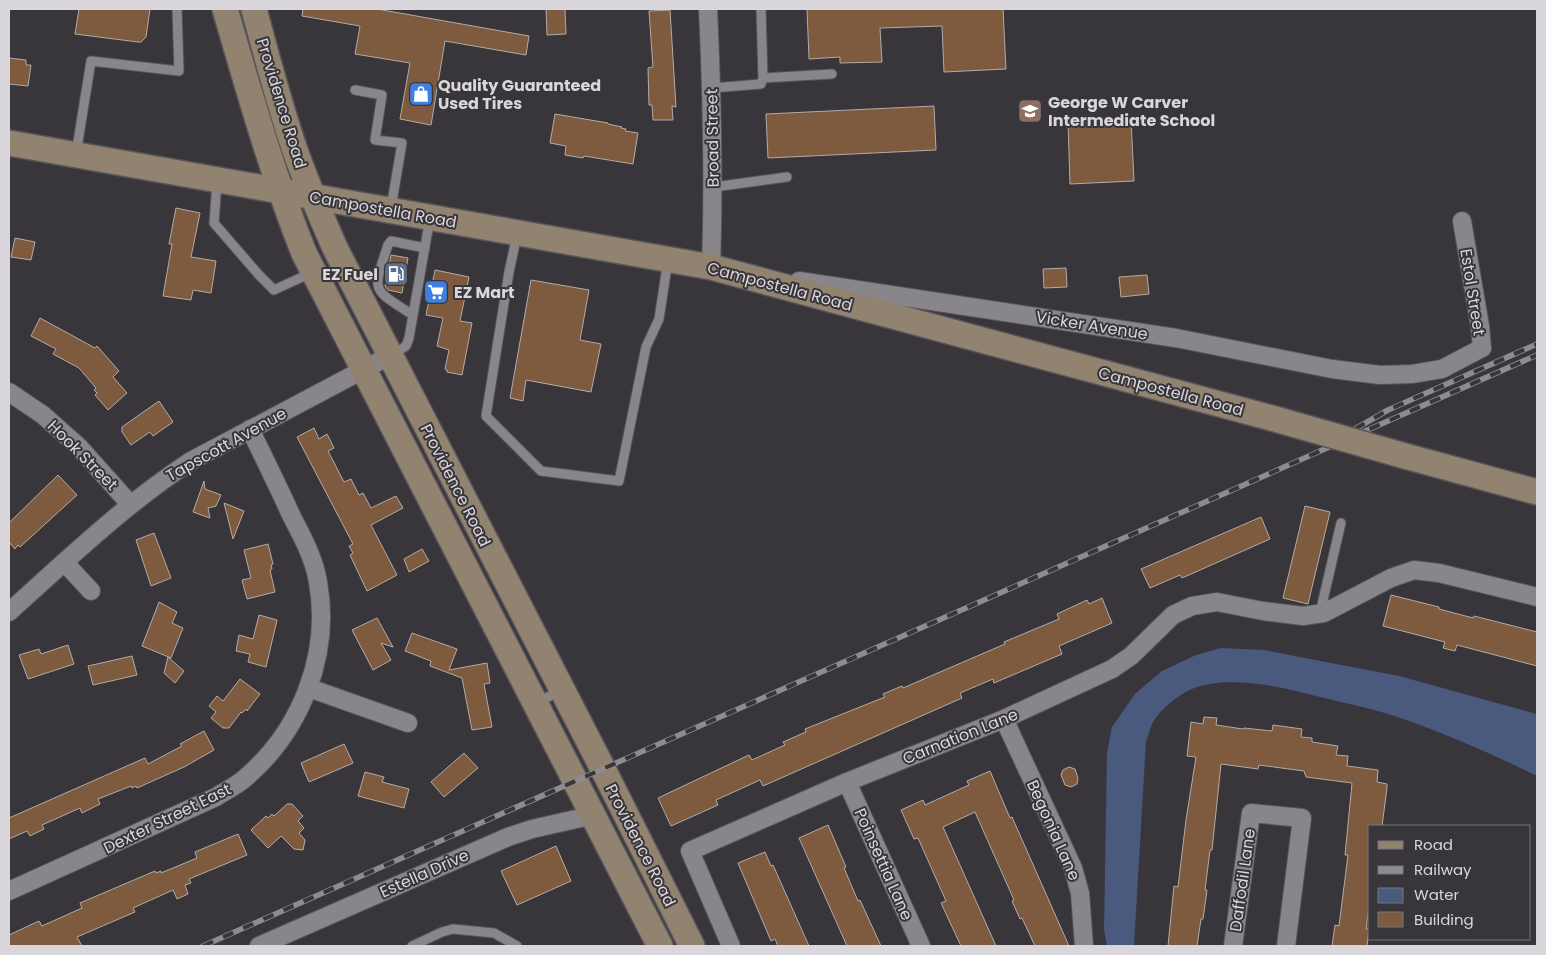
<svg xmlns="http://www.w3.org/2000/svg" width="1546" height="955" font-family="Poppins,sans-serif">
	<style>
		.water { fill: #495a7e }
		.building { fill: #7e5a3f; stroke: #b2aca7 }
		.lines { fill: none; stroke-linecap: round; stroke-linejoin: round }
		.service-casing { stroke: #58555a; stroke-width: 11 }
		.minor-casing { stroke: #58555a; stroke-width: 20 }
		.secondary-casing { stroke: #58555a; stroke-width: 28 }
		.service { stroke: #88858b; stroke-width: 9 }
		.minor { stroke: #88858b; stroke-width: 18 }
		.secondary { stroke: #928371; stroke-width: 25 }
		.rail-casing { stroke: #8e8c90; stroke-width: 5.5 }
		.rail { stroke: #39363b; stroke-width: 4; stroke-dasharray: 11; stroke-linecap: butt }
		.secondary-bridge-casing { stroke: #58555a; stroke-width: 28; stroke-linecap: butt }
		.secondary-bridge { stroke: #928371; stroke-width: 25 }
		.labels { text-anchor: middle; stroke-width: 4; stroke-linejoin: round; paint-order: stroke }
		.poi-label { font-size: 16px; font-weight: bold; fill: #d9d7db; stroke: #39363b; text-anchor: start }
		.street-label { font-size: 16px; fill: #d9d7db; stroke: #39363b }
	</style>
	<rect width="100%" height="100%" fill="#39363b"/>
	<path class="water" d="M1221,648L1264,650L1399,676L1537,714V776C1496,756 1454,737 1412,722C1380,710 1345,703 1312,695C1277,686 1228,675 1192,689C1178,695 1160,709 1152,724C1150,729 1148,736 1146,741L1134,946H1107L1104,930L1107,753L1112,727L1135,694L1162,671L1196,655Z"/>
	<path class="building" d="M79,9H150L146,37L141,42H138L75,34Z
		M303,9H377L529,36L526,55L445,41L431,125L400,119L410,63L355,54L360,26L302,16Z
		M546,9H565L566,34L547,35Z
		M807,9H1003L1006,69L944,72L942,26L880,28L882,62L840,63V57L809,59Z
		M670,10L676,107L672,106L673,120H653L652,105H649L648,68L653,67L649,11Z
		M9,58L26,60V65H31L28,86L9,84Z
		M934,106L936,150L768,158L766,114Z
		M555,114L608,123V124L622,127L621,128L626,129L625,131L638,133L633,164L584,156L583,158L565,155L566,146L550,143Z
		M1131,119L1134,181L1070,184L1068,122Z
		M176,208L200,213L191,257L216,261L211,293L193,290L191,300L163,296L172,244H169Z
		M15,238L35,242L31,260L11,257Z
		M391,255L408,258L402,293L388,290L385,286Z
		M1066,268L1067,287L1044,288L1043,269Z
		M435,270L469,277L460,321L472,323L462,375L447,372V370L445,369L449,350L437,346L443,318L426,315Z
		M1147,275L1149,294L1121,297L1119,277Z
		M531,280L589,290L580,340L601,344L591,392L526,380L523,401L510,398Z
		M40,318L95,348L97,346L119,371L113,377L127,393L108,410L95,395L97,393L94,390L96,388L79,368L53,354L56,349L31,336Z
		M159,401L173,422L153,436L150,432L131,445L122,432V427Z
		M314,428L319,439L327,434L334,448L328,451L344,482L351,479L359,495L363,493L371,508L396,496L403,508L371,525L397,575L367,591L350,555L353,553L349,546L353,544L297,437Z
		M58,475L77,495L20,547L18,545L15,549L9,542V523Z
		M204,481L205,489L221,495L216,506L208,508L210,518L193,512Z
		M224,503L244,511L233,539Z
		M1305,506L1330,512L1308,604L1283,598Z
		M1261,517L1270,539L1182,578L1180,575L1150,588L1141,569Z
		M154,533L171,578L151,586L136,540Z
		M268,544L273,564L271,565L272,569L270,570L275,592L247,599L242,580L251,578L244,550Z
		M422,549L429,561L409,572L404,559Z
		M1391,595L1439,607V609L1473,618L1474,616L1537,632V666L1457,645L1455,651L1443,648L1445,642L1383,626Z
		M1102,598L1112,623L1059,646L1062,654L994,683L993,679L960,693L962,698L763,786L760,780L716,800L718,805L671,826L658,798L749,755L752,760L785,745L783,742L806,732L805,729L885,697L883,694L902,686L903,688L1005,644L1004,642L1059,619L1057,614L1087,600L1089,604Z
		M159,602L177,612L172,623L183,628L171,658L142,646Z
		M259,615L277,620L266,667L248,662L250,654L236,651L239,635L253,639Z
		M377,618L393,647L381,643L391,660L373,670L352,630Z
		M412,633L457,649L449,670L487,663L490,683L484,684L492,727L472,730L462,678L430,666L431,661L405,651Z
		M68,645L74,664L28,679L19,655L39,649L41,654Z
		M132,656L137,675L93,685L88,666Z
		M168,657L184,671L175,683L164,673Z
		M240,679L260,694L247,711L246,709L242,713L241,712L229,728H223L211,718L216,712L209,706L217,696L223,701Z
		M1204,717L1217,718L1216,725L1243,729L1244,728L1272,731L1273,725L1302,729L1301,737L1312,738V742L1338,746L1336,755L1348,756L1347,766L1378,770L1377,782L1387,784V788L1382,826H1370V900L1366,929H1369L1367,946H1332L1335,925L1339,926L1348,855H1345L1352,783L1306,777L1304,771L1259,765L1258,769L1221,764L1212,850H1210L1205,890H1207L1203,919H1201L1197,946H1168L1174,886L1178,887L1186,820L1196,757L1187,756L1191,722L1203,724Z
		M204,731L214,750L184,767L137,788L136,786L132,788L131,786L98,799L100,804L82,813L80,808L42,825L44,829L30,836L27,831L9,839V818L145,758L148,764L182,746L180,744Z
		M344,744L353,763L309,782L301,763Z
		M464,753L478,768L444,797L431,782Z
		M1069,767L1075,769L1078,778L1077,784L1071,787L1065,785L1061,775L1063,770Z
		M990,771L1010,818L1012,817L1069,946H1035L1022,918L1020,919L1012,901L1014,900L975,812L943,827L996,946H961L941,903L946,901L918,838L914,839L901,810L923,800L925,805L969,785L967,781Z
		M365,772L384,777L382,782L409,789L404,808L358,796Z
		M287,804H292L303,816L298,821L304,828L299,833L305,840L303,850L294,849L281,836L268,848L251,830L266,816L268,818L272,814L274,816Z
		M828,825L846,867L844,868L858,901L860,900L881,946H847L799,838Z
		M238,834L247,855L189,879L191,883L185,885L188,894L177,899L173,890L133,908L135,912L77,937L82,946H9V935L39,921L42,926L82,908L80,903L155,871L156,873L161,871V873L197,858L195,852Z
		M556,846L571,881L517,905L501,871Z
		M765,852L771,866L773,865L809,946H778L775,939L771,941L738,863Z"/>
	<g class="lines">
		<defs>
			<path id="service" d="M763,78L832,74
				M712,88L761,84L763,78L761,9
				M355,90L382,95L375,140L402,143L391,208
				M76,154L91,61L179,71L177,9
				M217,182L214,223L259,275L274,290L311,273
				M714,187L787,177
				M517,235L509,272L486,416L541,471L619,481L646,347L659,319L668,260
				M413,315C371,288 372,293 388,245L391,241L425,248
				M392,355L406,346L409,338L430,218
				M1320,613L1341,523
				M536,703L562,690
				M412,946L442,932L453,929L494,933L517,946"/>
			<path id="minor" d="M708,9C712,95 714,181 711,267L721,269
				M799,281L1176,338L1332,369L1380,375L1412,374L1442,369L1482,348L1480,326L1462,221
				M9,392L43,415L79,447L130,504
				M64,562L91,591
				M9,612C68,559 125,504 191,461L389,356
				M309,688L408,723
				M1004,719L1073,868L1080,893L1084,946
				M847,782L921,946
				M9,891L216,797C225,791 236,786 244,779C301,731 331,655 318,582C314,558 302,536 291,515C278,486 264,458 250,429
				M259,946L508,837L532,829L594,815
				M731,946L690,851L847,782L1004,719L1112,669L1131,656L1173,615L1192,606L1217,602L1263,611L1303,616L1324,613L1391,578L1414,570L1439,573L1537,597
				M1233,946L1251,813L1302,818L1286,946"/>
			<path id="secondary" d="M225,9C249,91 272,173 304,253L660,946
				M254,9C267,58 280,108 297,156C308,187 322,218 335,248L603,769L692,946
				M9,143L711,267L1275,419
				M1405,456L1537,492"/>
		</defs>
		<use href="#service" class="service-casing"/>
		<use href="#minor" class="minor-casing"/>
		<use href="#secondary" class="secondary-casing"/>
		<use href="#service" class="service"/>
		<use href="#minor" class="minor"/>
		<use href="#secondary" class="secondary"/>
		<defs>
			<path id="rail" d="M1355,429L1388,410L1537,344
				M203,946L1537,355"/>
		</defs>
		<use href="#rail" class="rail-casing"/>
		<use href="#rail" class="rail"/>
		<defs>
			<path id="secondary-bridge" d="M1275,419L1405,456"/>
		</defs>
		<use href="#secondary-bridge" class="secondary-bridge-casing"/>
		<use href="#secondary-bridge" class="secondary-bridge"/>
	</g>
	<defs>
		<symbol id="shop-square" viewBox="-11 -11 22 22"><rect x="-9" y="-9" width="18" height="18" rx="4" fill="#3f7fe0" stroke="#39363b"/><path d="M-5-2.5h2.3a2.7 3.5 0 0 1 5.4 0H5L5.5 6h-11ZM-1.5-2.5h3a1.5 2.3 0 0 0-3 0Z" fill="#fff"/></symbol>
		<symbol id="school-square" viewBox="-11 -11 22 22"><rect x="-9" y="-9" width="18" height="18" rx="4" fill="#8d6e63" stroke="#39363b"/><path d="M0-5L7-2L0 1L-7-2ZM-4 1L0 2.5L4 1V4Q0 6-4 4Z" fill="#fff"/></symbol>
		<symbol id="fuel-square" viewBox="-11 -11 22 22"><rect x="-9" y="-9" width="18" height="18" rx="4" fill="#5c6f8a" stroke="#39363b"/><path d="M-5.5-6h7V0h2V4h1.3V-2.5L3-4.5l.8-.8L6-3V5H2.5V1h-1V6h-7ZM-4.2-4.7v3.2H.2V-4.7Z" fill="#fff"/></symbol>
		<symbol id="supermarket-square" viewBox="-11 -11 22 22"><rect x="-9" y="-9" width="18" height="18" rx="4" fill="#3f7fe0" stroke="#39363b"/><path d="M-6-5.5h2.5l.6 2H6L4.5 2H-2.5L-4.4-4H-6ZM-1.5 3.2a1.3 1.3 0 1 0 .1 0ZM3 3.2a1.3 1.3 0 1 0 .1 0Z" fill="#fff"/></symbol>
	</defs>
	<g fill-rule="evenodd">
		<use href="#shop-square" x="407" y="80" width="28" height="28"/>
		<use href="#school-square" x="1016" y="97" width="28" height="28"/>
		<use href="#fuel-square" x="382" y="260" width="28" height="28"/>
		<use href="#supermarket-square" x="422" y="278" width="28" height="28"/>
	</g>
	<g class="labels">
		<g class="poi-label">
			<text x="438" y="91">Quality Guaranteed<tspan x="438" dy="18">Used Tires</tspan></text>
			<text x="1048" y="108">George W Carver<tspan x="1048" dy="18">Intermediate School</tspan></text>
			<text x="378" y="280" text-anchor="end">EZ Fuel</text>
			<text x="454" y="298">EZ Mart</text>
		</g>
		<g class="street-label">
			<text transform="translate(282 103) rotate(73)" y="6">Providence Road</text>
			<text transform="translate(712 138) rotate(-91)" y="6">Broad Street</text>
			<text transform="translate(383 209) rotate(10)" y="6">Campostella Road</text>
			<text transform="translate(780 286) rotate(15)" y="6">Campostella Road</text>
			<text transform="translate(1473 292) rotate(81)" y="6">Estol Street</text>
			<text transform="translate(1092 325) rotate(9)" y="6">Vicker Avenue</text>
			<text transform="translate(1171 391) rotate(15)" y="6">Campostella Road</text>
			<text transform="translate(226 444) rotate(-29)" y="6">Tapscott Avenue</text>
			<text transform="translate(83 455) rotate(45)" y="6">Hook Street</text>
			<text transform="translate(456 485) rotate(63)" y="6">Providence Road</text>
			<text transform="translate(960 736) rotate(-22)" y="6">Carnation Lane</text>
			<text transform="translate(167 818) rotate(-26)" y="6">Dexter Street East</text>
			<text transform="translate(1054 830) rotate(66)" y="6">Begonia Lane</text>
			<text transform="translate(641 845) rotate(63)" y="6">Providence Road</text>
			<text transform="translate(884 864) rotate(66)" y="6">Poinsettia Lane</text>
			<text transform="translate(424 873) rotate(-24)" y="6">Estella Drive</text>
			<text transform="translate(1242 880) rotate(-82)" y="6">Daffodil Lane</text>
		</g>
	</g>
	<rect width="1546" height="955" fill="none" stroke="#d9d7db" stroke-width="20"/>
	<rect x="1368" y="825" width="162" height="115" fill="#39363b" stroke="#79767b"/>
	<rect x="1378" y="841" width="25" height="8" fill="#928371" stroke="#79767b"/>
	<text x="1414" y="850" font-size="15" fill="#d9d7db">Road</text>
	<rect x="1378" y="866" width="25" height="8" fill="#8e8c90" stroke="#79767b"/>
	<text x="1414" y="875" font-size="15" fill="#d9d7db">Railway</text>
	<rect x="1378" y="888" width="25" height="15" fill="#495a7e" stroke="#79767b"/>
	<text x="1414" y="900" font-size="15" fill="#d9d7db">Water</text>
	<rect x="1378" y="912" width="25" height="15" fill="#7e5a3f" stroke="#79767b"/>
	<text x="1414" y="925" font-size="15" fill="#d9d7db">Building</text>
</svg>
